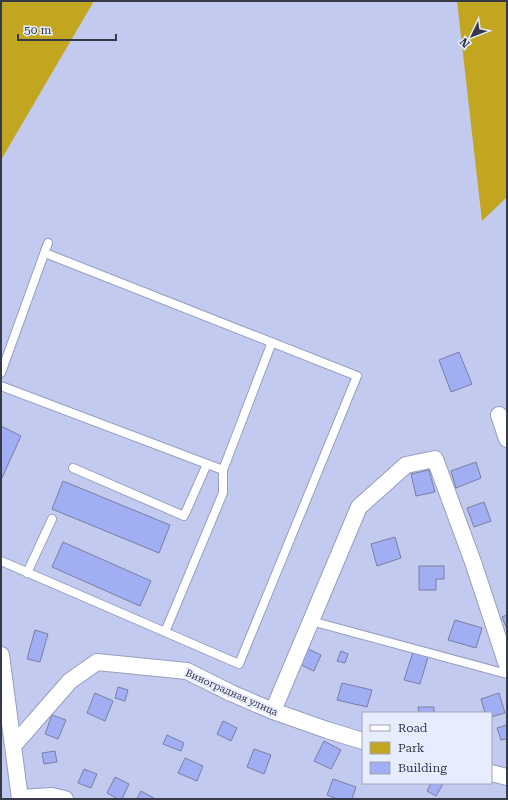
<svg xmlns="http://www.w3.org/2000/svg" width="508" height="800" font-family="'Roboto Serif',serif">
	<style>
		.green { fill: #c3a61f }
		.building { fill: #a2aef3; stroke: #787fa0 }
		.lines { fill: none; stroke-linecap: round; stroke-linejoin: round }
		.lane-casing { stroke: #979ec1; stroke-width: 10 }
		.street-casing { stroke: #979ec1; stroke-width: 18 }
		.lane { stroke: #fff; stroke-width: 8 }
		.street { stroke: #fff; stroke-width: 16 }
		.labels { text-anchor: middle; stroke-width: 4; stroke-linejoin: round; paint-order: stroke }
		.street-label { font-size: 10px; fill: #363948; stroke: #e8ecff }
	</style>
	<rect width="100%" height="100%" fill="#c2caef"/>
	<path class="green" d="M1,1H94L1,160Z
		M457,1H507V197L482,221Z"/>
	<path class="building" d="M459,352L472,384L451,392L439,360Z
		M1,426L21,436L1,480Z
		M476,462L481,478L456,488L451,471Z
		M429,470L435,492L416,496L411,474Z
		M63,481L170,525L159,553L52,509Z
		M484,502L491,521L474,527L467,508Z
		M395,537L401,558L377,566L371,544Z
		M63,542L151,581L140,606L52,567Z
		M419,566H444V579H436V590H419Z
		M507,615V629L502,617Z
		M455,620L482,628L476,648L448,640Z
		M35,630L48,634L40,662L27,659Z
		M306,648L321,655L314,671L299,664Z
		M341,651L348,654L345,663L337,661Z
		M413,652L428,657L420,684L404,680Z
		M342,683L372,690L367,707L337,700Z
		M118,687L128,690L125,701L115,698Z
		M95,693L113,701L105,721L87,713Z
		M499,693L505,713L491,717V713H485L481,699Z
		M418,707H434V713H419Z
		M52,715L66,720L58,739L45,734Z
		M223,721L237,728L231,741L217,734Z
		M507,725V739L501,740L497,728Z
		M167,735L184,743L181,751L163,744Z
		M324,741L341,750L331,769L314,761Z
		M254,749L271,755L264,774L247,767Z
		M55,751L57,762L44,764L42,753Z
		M185,758L203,766L197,781L178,773Z
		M84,769L97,774L91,788L78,783Z
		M115,777L129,784L122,799H118L107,793Z
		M333,779L356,787L352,799H337L327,795Z
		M431,783H442L443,784L436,796L427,791Z
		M141,791L154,798L153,799H137Z"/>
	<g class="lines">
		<defs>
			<path id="lane" d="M1,373L48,243
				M1,386L223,470
				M73,468L184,516L207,464
				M1,561L239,664L357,376L45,253
				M27,573L52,519
				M311,621L507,674
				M165,632L223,493V470L272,342"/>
			<path id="street" d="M499,415L507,439
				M1,655L20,799
				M273,711L359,507L406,465L435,459L473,562L507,665
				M13,746L70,681L97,662L187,671L231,693L273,711L327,730L363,741
				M491,773L507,777
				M20,798L52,796L65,799"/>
		</defs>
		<use href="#lane" class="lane-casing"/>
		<use href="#street" class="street-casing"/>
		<use href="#lane" class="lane"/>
		<use href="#street" class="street"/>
	</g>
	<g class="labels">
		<g class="street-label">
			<text transform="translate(232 692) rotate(24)" y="4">Виноградная улица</text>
		</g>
	</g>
	<rect width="508" height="800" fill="none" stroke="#363948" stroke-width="4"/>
	<rect x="362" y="712" width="130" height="72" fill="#e8ecff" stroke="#a1a4b6"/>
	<rect x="370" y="725" width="20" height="6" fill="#ffffff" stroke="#a1a4b6"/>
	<text x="398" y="732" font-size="12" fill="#363948">Road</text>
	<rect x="370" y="742" width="20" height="12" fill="#c3a61f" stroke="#a1a4b6"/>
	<text x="398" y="752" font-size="12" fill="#363948">Park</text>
	<rect x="370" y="762" width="20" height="12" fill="#a2aef3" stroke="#a1a4b6"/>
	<text x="398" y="772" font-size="12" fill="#363948">Building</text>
	<g transform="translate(472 36) rotate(227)" stroke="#e8ecff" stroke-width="3" paint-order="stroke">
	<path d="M0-3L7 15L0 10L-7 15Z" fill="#363948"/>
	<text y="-6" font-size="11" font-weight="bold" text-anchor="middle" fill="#363948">N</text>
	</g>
	<path d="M18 34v6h98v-6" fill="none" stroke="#363948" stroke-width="2"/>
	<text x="24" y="34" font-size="12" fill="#363948" stroke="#e8ecff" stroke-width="3" paint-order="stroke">50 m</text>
</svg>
